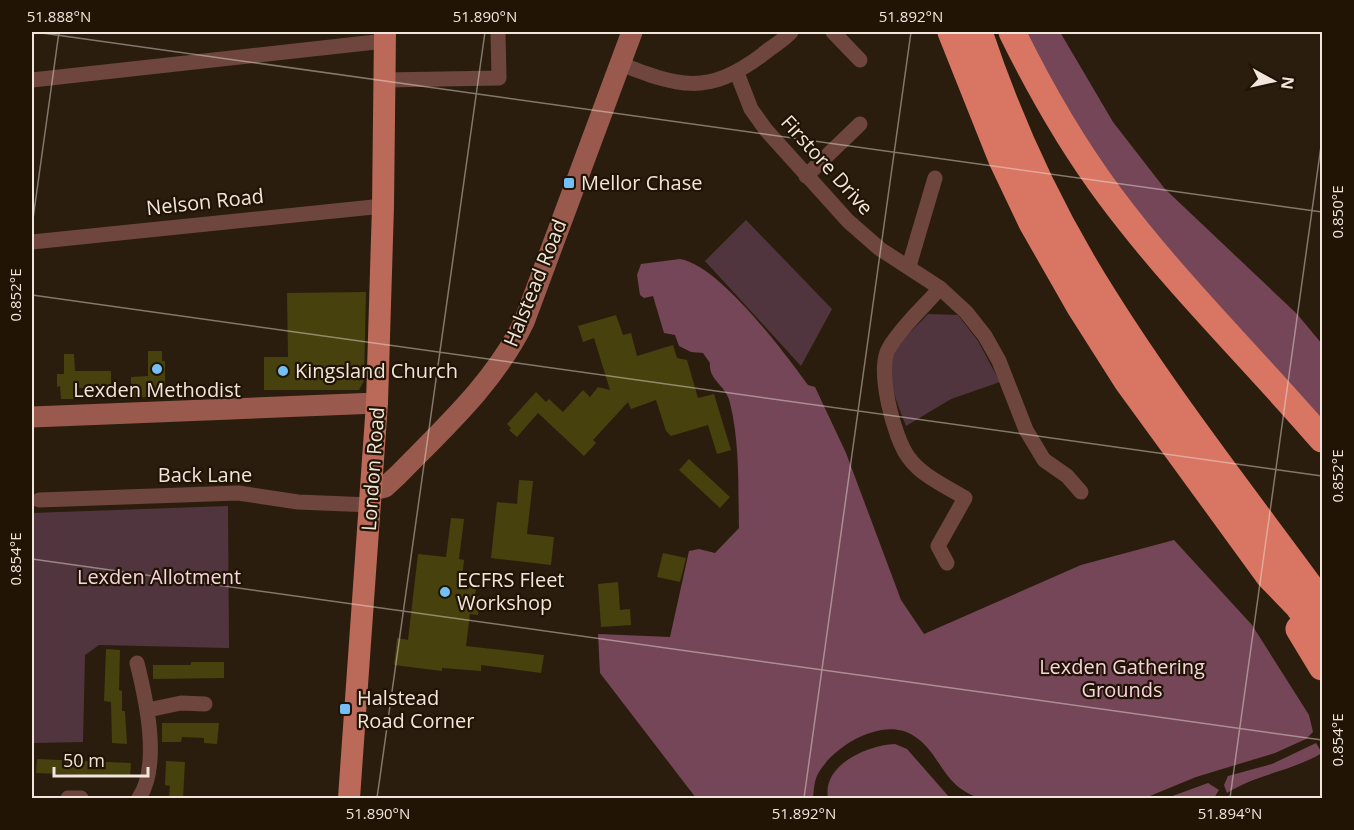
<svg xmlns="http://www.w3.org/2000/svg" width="1354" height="830" font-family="'Open Sans',sans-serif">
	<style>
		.green { fill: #51353e }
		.forest { fill: #754657 }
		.building { fill: #47410e }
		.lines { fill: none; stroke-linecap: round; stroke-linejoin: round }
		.street { stroke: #6e463d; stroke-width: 15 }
		.secondary { stroke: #995a4d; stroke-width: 21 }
		.primary { stroke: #bb6958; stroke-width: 22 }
		.highway { stroke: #d97663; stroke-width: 27 }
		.ticks { fill: none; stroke: #f0e6dc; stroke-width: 1.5; stroke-opacity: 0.45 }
		.poi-dot { fill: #74c0f6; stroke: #211405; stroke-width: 2 }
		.labels { text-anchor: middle; stroke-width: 4.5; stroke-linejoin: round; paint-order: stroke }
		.street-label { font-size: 20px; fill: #f0e6dc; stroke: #211405 }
		.poi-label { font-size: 20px; fill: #f0e6dc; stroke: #211405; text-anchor: start }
		.park-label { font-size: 20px; fill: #f6d5df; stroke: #211405 }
		.neatline { fill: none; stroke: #f0e6dc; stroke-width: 2 }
		.ticks-label { font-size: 15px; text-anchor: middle; fill: #f0e6dc }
	</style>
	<rect width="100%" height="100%" fill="#2b1d0e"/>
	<path class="green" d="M746,220L832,309L801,366L705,261Z
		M928,314L958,315L978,341L1000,382L951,399L906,426C898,404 882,372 896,349C904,337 918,325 928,314Z
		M228,506L229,648L99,645L85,655L83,742L32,743V513Z"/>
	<path class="forest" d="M1014,32H1060L1113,122L1165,189L1297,314L1322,344V434L1103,180Z
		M680,259C719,265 785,353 808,385L815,387L846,453L901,600L924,634L1081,565L1174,540L1252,625L1309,715L1313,732L1306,739L1275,753L1196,777L1145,798H979C941,785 941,753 914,736C884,716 835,745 819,772C814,780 814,789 813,798H696L600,673L598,634L670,637L689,551L699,549L715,553L739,528C738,487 740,443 730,403C727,386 708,380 710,363L703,353L691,352L679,346L675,335L664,333L653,296L644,298L640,295L637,275L641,264Z
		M1316,743L1322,753C1292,771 1257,774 1227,793L1224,785L1228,776L1272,764Z
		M895,744L907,749L950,798H828C822,764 869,745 895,744Z
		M1208,783L1219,790L1214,798H1167Z"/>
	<path class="building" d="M366,292L364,381L359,390H264V357H288L287,293Z
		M616,315L623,335L631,333L637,356L673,345L677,358L687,360L698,398L714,394L731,450L717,454L708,425L671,436L666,431L656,400L631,409L628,402L593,440L596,443L584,456L538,413L517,437L509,430L511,428L507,424L536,392L546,402L549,399L563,412L583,390L590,397L598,387L610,390L594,338L583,342L578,326Z
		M148,351H162V361H165V397H124V387H131V377L148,376Z
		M64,354H74L75,371H111V388H75V399H61L60,386L57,387V374H64Z
		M689,459L730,497L720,508L679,470Z
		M519,480L533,481L527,534L554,537L551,565L491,558L497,502L517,504Z
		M451,518L464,519L459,559L464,560L461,586L476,588L475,596L480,597L478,615L470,614L466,646L544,655L541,673L481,665V671L442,668V671L394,665L397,638L408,640L418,554L446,557Z
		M663,553L686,558L680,582L657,577Z
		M618,582L620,610L630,609L631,625L601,627L598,584Z
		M106,649L120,650L119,690L122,691V711H125L127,744L112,743L111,702L104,701Z
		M191,662H224V678L153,679V665H191Z
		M162,723H219L217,744L204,743V738L182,737L181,742H162Z
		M37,759L131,763L130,777L36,773Z
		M166,761L185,762L183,798H169L170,786L165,785Z"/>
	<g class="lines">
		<path class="street" d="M833,32L860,60
			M618,63C679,87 707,96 762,55C771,47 783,41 791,32
			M737,73L751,109L766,130L848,221L880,249L940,288L966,312L985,336L999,361L1026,430L1044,460L1067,476L1081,492
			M32,80L385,41
			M385,80L499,78L498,33
			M806,176L860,124
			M32,242L383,206
			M909,266L935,178
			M940,288C924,307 902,326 889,348C876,369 894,439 909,458C922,476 947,487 965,498L938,546L947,563
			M39,500L238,493L298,502L371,505
			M137,663C146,699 161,765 139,798
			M148,710L181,703L205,704
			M68,798H81"/>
		<path class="secondary" d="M32,417L377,403
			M373,490L385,487L398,475C444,428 495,382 524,322L632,32"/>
		<path class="primary" d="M349,798L377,403L383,206L385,32"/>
		<path class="highway" d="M951,32L1002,160L1032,223L1080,307L1127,381L1269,576L1298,606L1322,642
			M979,32C1010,125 1052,216 1105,299C1171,404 1249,503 1322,603
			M1012,32C1040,89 1072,145 1110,196C1174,282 1252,358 1322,439
			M1299,629L1322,667"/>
	</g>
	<path class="ticks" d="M35,32L1322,212M32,226L59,32M32,295L1322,476M32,559L1322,740M377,798L485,32M804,798L911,32M1230,798L1322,139"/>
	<g class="poi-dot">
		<rect x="563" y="177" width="12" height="12" rx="3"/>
		<circle cx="157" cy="369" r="6"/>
		<circle cx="283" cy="371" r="6"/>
		<circle cx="445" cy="592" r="6"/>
		<rect x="339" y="703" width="12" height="12" rx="3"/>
	</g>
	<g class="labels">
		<g class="street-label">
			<text transform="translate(827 165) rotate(48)" y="7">Firstore Drive</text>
			<text transform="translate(205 202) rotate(-6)" y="7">Nelson Road</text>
			<text transform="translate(535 283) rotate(-68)" y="7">Halstead Road</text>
			<text transform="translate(373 469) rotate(-86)" y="7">London Road</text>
			<text x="205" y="482">Back Lane</text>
		</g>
		<g class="poi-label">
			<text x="581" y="190">Mellor Chase</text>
			<text x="295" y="378">Kingsland Church</text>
			<text x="157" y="397" text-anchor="middle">Lexden Methodist</text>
			<text x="457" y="587">ECFRS Fleet<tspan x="457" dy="23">Workshop</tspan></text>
			<text x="357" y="705">Halstead<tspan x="357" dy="23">Road Corner</tspan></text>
		</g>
		<g class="park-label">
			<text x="159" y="584">Lexden Allotment</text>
			<text x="1122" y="674">Lexden Gathering<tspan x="1122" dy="23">Grounds</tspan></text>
		</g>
	</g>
	<rect width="1354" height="830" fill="none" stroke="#211405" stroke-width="66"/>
	<g transform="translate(1273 81) rotate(98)" stroke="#211405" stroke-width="4.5" paint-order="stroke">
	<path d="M0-4.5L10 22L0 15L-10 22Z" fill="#f0e6dc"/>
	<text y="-9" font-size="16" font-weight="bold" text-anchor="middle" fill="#f0e6dc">N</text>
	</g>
	<path d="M54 767v9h94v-9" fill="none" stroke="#f0e6dc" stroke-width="3"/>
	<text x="63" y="767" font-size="18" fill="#f0e6dc" stroke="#211405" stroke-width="4.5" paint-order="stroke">50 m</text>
	<rect x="33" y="33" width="1288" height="764" class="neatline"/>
	<g class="ticks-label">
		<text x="59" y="22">51.888°N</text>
		<text x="485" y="22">51.890°N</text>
		<text x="911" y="22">51.892°N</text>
		<text transform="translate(1338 212) rotate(-90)" y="5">0.850°E</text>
		<text transform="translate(16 295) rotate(-90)" y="5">0.852°E</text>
		<text transform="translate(1338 476) rotate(-90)" y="5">0.852°E</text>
		<text transform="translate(16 559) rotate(-90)" y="5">0.854°E</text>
		<text transform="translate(1338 740) rotate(-90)" y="5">0.854°E</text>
		<text x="378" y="819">51.890°N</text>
		<text x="804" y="819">51.892°N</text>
		<text x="1230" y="819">51.894°N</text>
	</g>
</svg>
